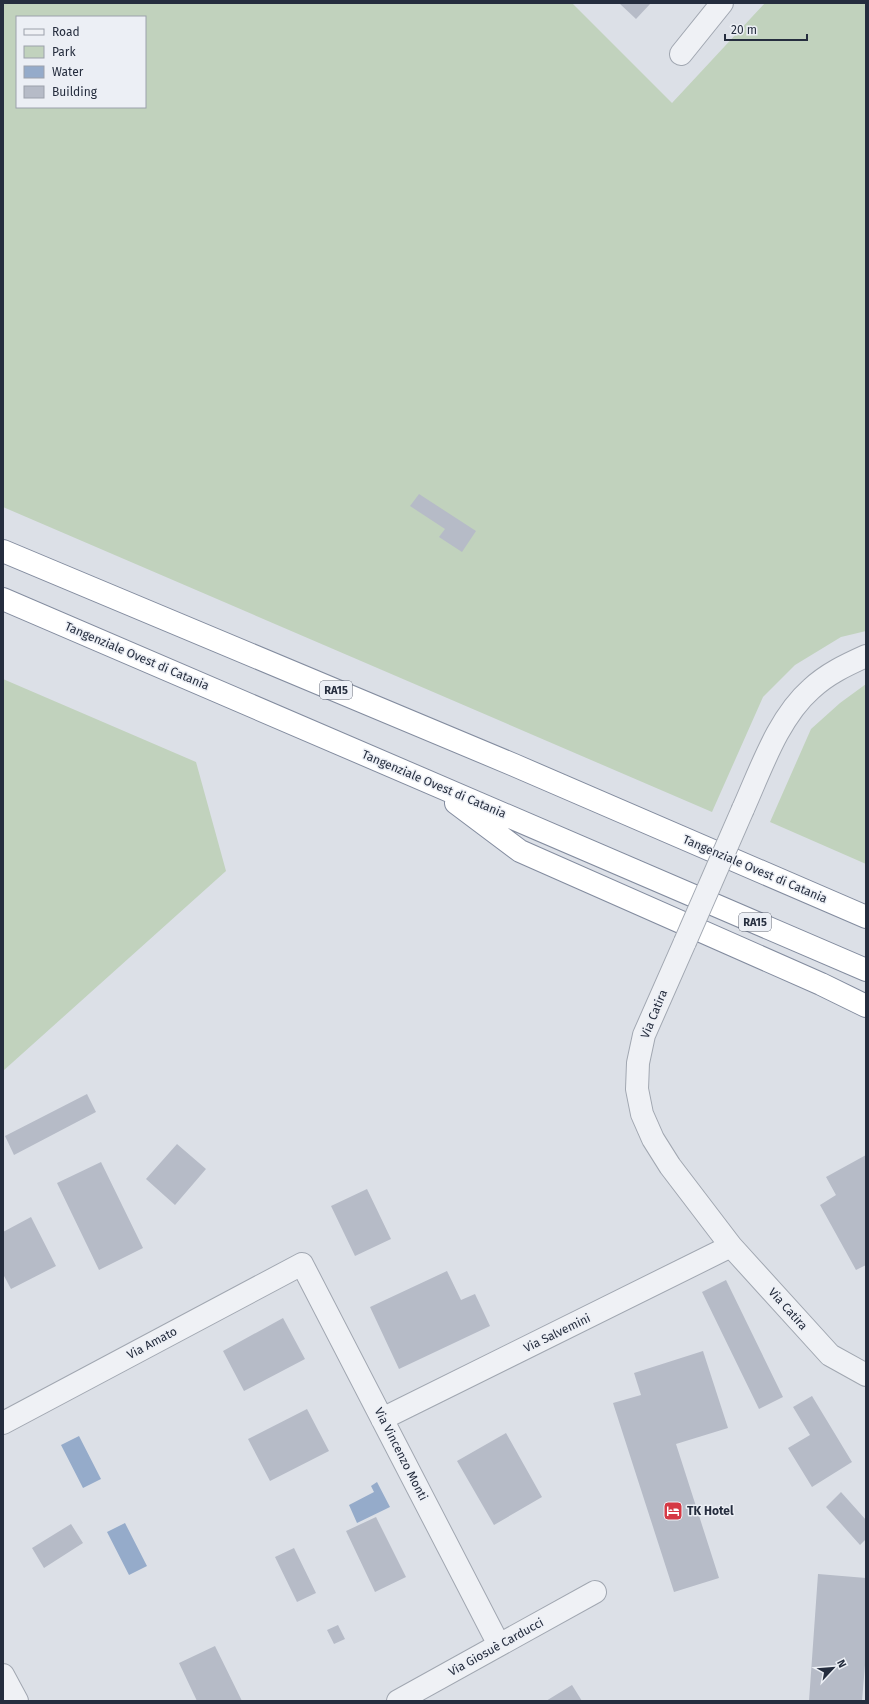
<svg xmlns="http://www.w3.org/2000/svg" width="869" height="1704" font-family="'Fira Sans',sans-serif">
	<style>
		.green { fill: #c1d2bd; fill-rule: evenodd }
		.water { fill: #95abca }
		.building { fill: #b6bbc7 }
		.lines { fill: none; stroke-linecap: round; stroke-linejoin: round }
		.minor-casing { stroke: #a1a7b1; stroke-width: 24 }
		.highway-casing { stroke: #838c9f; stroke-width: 24 }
		.minor { stroke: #eff1f5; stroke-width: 22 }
		.highway { stroke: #fff; stroke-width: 22 }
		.minor-bridge-casing { stroke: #a1a7b1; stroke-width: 24; stroke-linecap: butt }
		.minor-bridge { stroke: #eff1f5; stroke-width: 22 }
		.labels { text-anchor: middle; stroke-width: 3; stroke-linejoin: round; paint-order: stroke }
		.shield { fill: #eceff5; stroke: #616775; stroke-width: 1 }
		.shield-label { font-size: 11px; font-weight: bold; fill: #252d3e }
		.street-label { font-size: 12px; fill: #252d3e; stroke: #eceff5 }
		.poi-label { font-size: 12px; font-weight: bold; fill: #252d3e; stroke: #eceff5; text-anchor: start }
	</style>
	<rect width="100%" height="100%" fill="#dce0e7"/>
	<path class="green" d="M3,3H572L672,103L765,3H866V631L841,637L795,665L763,697L712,812L3,507ZM17,17H145V107H17Z
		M3,679L196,762L226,871L3,1071Z
		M866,684V864L770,822L811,729L840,703Z"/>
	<path class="water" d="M79,1436L101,1479L83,1488L61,1445Z
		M377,1482L390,1507L357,1523L349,1505L374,1492L371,1486Z
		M125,1523L147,1566L129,1575L107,1532Z"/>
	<path class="building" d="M619,3H651L636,19Z
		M419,494L476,531L462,552L439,537L445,529L410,506Z
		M87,1094L96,1112L14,1155L5,1136Z
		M177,1144L206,1169L175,1205L146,1179Z
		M866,1155V1265L856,1270L820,1205L836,1195L826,1177Z
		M101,1162L143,1248L99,1270L57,1183Z
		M367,1189L391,1239L355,1256L331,1206Z
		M31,1217L56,1266L11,1289L3,1274V1232Z
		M447,1271L461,1300L475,1294L490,1326L399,1369L370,1307Z
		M726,1280L783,1397L759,1409L702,1292Z
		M283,1318L305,1359L244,1391L223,1351Z
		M703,1351L728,1428L676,1444L719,1578L674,1592L613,1403L641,1395L634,1373Z
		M812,1396L852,1462L812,1487L788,1448L810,1435L793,1407Z
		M307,1409L329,1451L270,1481L248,1439Z
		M506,1433L542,1497L494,1525L457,1461Z
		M841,1492L866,1520V1539L860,1545L826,1507Z
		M376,1517L406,1577L375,1592L346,1531Z
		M71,1524L83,1543L44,1568L32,1548Z
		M294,1548L316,1593L297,1602L275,1557Z
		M818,1574L866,1578V1653L862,1701H809Z
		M338,1625L345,1639L334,1644L327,1630Z
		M215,1646L242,1701H197L179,1663Z
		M572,1685L582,1701H546Z"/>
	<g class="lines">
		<defs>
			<path id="minor" d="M681,54L722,3
				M743,809C761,769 778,718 811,689C827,674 846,665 866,656
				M685,942L644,1035L638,1063L637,1089L642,1114L653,1139L670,1166L731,1246L830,1355L866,1375
				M382,1419L731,1246
				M3,1423L302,1264L499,1645
				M3,1675L17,1701
				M398,1701L595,1592"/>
			<path id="highway" d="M3,551L514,765L866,917
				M3,599L866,970
				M456,803L520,851L821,984L866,1006"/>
		</defs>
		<use href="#minor" class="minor-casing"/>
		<use href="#highway" class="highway-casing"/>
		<use href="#minor" class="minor"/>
		<use href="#highway" class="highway"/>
		<defs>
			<path id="minor-bridge" d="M685,942L743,809"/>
		</defs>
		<use href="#minor-bridge" class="minor-bridge-casing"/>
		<use href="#minor-bridge" class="minor-bridge"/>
	</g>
	<defs>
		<symbol id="hotel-square" viewBox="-11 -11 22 22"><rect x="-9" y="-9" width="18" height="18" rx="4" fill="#d53945" stroke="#eceff5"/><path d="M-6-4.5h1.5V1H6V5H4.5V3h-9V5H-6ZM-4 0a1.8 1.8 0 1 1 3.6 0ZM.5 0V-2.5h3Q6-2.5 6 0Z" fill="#fff"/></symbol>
	</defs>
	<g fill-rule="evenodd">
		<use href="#hotel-square" x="662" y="1500" width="22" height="22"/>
	</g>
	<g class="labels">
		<g class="shield">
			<rect x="320" y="681" width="32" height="18" rx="3"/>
			<rect x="739" y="913" width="32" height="18" rx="3"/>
		</g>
		<g class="shield-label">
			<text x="336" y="694">RA15</text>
			<text x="755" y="926">RA15</text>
		</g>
		<g class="street-label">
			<text transform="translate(137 656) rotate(23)" y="4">Tangenziale Ovest di Catania</text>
			<text transform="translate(434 784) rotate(23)" y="4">Tangenziale Ovest di Catania</text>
			<text transform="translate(755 869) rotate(23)" y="4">Tangenziale Ovest di Catania</text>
			<text transform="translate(654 1014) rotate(-68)" y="4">Via Catira</text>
			<text transform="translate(788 1309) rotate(48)" y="4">Via Catira</text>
			<text transform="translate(557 1333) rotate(-26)" y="4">Via Salvemini</text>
			<text transform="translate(152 1343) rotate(-28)" y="4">Via Amato</text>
			<text transform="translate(401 1454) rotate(63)" y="4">Via Vincenzo Monti</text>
			<text transform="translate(496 1647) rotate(-29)" y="4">Via Giosuè Carducci</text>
		</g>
		<g class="poi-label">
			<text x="687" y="1515">TK Hotel</text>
		</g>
	</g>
	<rect width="869" height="1704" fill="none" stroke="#252d3e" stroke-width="8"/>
	<rect x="16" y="16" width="130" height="92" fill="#eceff5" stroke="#9ca1ac"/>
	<rect x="24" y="29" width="20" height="6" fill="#eff1f5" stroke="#9ca1ac"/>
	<text x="52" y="36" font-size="12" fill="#252d3e">Road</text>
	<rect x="24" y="46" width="20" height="12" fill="#c1d2bd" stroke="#9ca1ac"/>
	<text x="52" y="56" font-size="12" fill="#252d3e">Park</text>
	<rect x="24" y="66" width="20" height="12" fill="#95abca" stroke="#9ca1ac"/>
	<text x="52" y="76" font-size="12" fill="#252d3e">Water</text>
	<rect x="24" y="86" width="20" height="12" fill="#b6bbc7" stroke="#9ca1ac"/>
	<text x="52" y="96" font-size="12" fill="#252d3e">Building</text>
	<g transform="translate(833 1668) rotate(64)" stroke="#eceff5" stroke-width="3" paint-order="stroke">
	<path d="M0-3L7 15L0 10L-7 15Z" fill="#252d3e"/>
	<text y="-6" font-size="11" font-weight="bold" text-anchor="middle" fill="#252d3e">N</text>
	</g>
	<path d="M725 34v6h82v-6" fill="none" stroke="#252d3e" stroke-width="2"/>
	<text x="731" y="34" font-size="12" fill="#252d3e" stroke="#eceff5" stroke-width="3" paint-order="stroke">20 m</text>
</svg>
